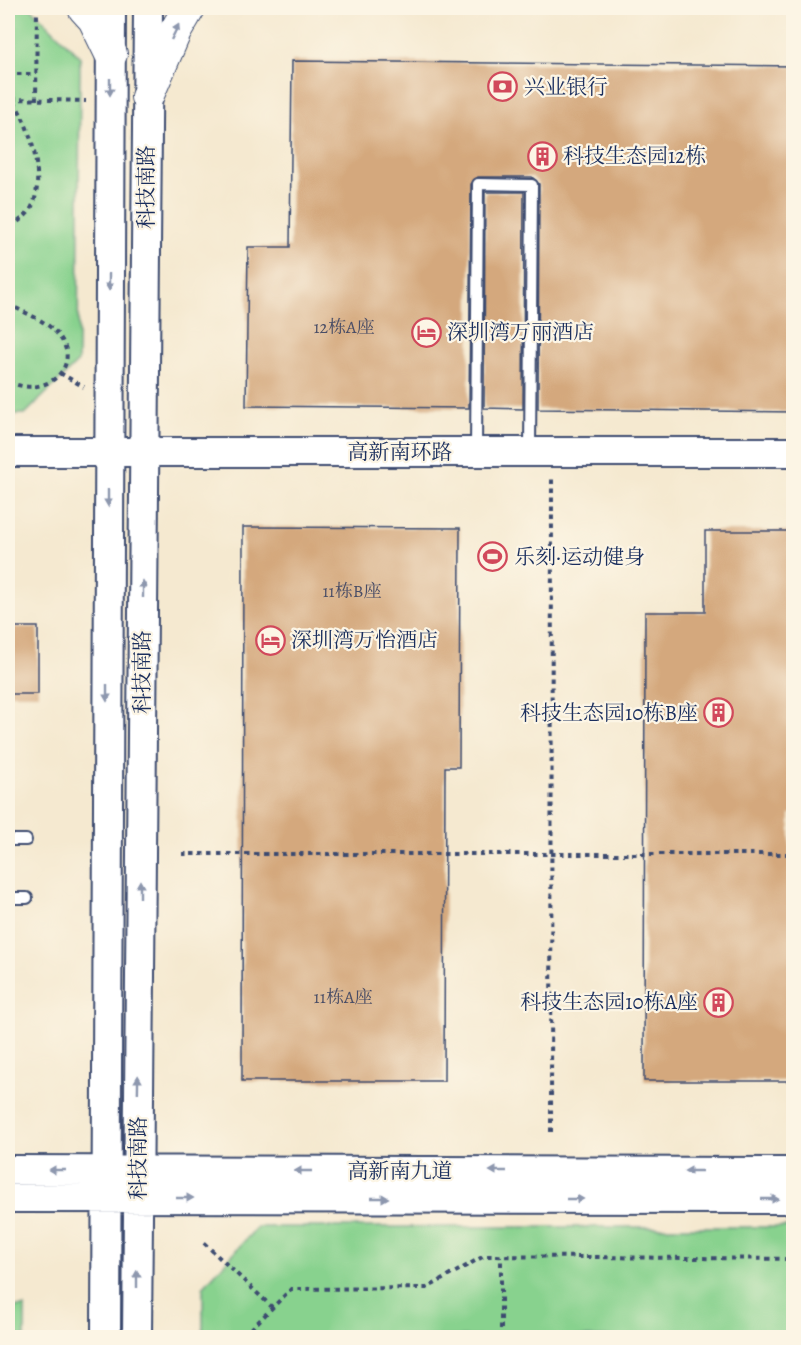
<svg xmlns="http://www.w3.org/2000/svg" width="801" height="1345" font-family="Alegreya,'Noto Serif SC',serif">
	<style>
		.green { fill: #88d28e; stroke: #528076; stroke-width: 1.5 }
		.building { fill: #d4a87d }
		.lines { fill: none; stroke-linecap: round; stroke-linejoin: round }
		.lane-casing { stroke: #3c4b6f; stroke-width: 14 }
		.secondary-casing { stroke: #3c4b6f; stroke-width: 32 }
		.primary-casing { stroke: #3c4b6f; stroke-width: 34 }
		.path { stroke: #3c4b6f; stroke-width: 4; stroke-dasharray: 4.5 4.5; stroke-linecap: butt }
		.lane { stroke: #fff; stroke-width: 10 }
		.secondary { stroke: #fff; stroke-width: 28 }
		.primary { stroke: #fff; stroke-width: 32 }
		.oneway { fill: #8d97ae }
		.labels { text-anchor: middle; stroke-width: 4.5; stroke-linejoin: round; paint-order: stroke }
		.number-label { font-size: 18px; fill: #494d66 }
		.poi-label { font-size: 21px; fill: #1b2f5e; stroke: #fcf5e5; text-anchor: start }
		.street-label { font-size: 21px; fill: #1b2f5e; stroke: #fcf5e5 }
	</style>
	<rect width="100%" height="100%" fill="#fcf5e5"/>
	<filter id="ink" filterUnits="userSpaceOnUse"><feTurbulence type="fractalNoise" baseFrequency=".0167" numOctaves="2"/><feDisplacementMap in="SourceGraphic" scale="12" xChannelSelector="R" yChannelSelector="G"/><feConvolveMatrix kernelMatrix="1 2 1 2 8 2 1 2 1" color-interpolation-filters="sRGB"/></filter>
	<filter id="wash" filterUnits="userSpaceOnUse"><feTurbulence type="fractalNoise" baseFrequency=".008" numOctaves="4" result="noise"/><feDisplacementMap in="SourceGraphic" scale="24" xChannelSelector="R" yChannelSelector="G"/><feGaussianBlur stdDeviation="1.35" result="paint"/><feColorMatrix in="noise" values="0 0 0 0 0 0 0 0 0 0 0 0 0 0 0 0 0 1.4 0 .05"/><feComposite in="paint" operator="in"/></filter>
	<g filter="url(#wash)">
		<rect width="100%" height="100%" fill="#f5e9d0"/>
		<path class="green" d="M8,8H31L80,57L78,362L25,414H8Z
			M257,1227H793V1337H203V1287Z
			M8,1307H25V1337H8Z"/>
		<g id="blocks">
			<path class="building" d="M292,61L794,66V412L538,409L539,184L532,177H478L471,184L469,408L246,406L248,247H290Z
				M485,192H524L523,409L484,408Z
				M243,527L460,528L459,767H445L444,1081H242Z
				M705,531H794V814H790V892H794V1081H644L645,612H705Z
				M8,627H38V694H8Z"/>
		</g>
	</g>
	<g filter="url(#ink)">
		<use href="#blocks" fill-opacity="0" stroke="#3c4b6f" stroke-width="1.5"/>
		<g class="lines">
			<defs>
				<path id="lane" d="M476,451L478,184L532,185L530,452
					M8,840H26
					M8,898H27"/>
				<path id="secondary" d="M8,452H794
					M8,1170L794,1172
					M8,1198L794,1199
					M106,1338L111,8
					M137,1338L148,8"/>
				<path id="primary" d="M84,8L94,19L111,54
					M147,97L175,32L189,8"/>
			</defs>
			<use href="#lane" class="lane-casing"/>
			<use href="#secondary" class="secondary-casing"/>
			<use href="#primary" class="primary-casing"/>
			<path class="path" d="M8,74H36
				M8,95C30,117 50,189 27,214C22,220 14,224 8,228
				M12,99L86,101
				M36,100L37,8
				M8,304C24,313 47,320 59,336C84,368 43,400 8,381
				M60,373L84,387
				M182,854H794
				M551,1132L552,479
				M204,1243L272,1307
				M251,1338V1329L291,1289L427,1288L484,1256L794,1259
				M501,1338V1256"/>
			<use href="#lane" class="lane"/>
			<use href="#secondary" class="secondary"/>
			<use href="#primary" class="primary"/>
		</g>
		<defs><path id="oneway-solid" d="M-6-.8H1V-3.2L6.5 0L1 3.2V.8H-6Z" transform="scale(1.5)"/></defs>
		<g class="oneway">
			<use href="#oneway-solid" transform="translate(175 32) rotate(-64)"/>
			<use href="#oneway-solid" transform="translate(110 87) rotate(90)"/>
			<use href="#oneway-solid" transform="translate(109 282) rotate(90)"/>
			<use href="#oneway-solid" transform="translate(108 498) rotate(90)"/>
			<use href="#oneway-solid" transform="translate(143 589) rotate(-90)"/>
			<use href="#oneway-solid" transform="translate(107 693) rotate(90)"/>
			<use href="#oneway-solid" transform="translate(140 889) rotate(-90)"/>
			<use href="#oneway-solid" transform="translate(138 1084) rotate(-89)"/>
			<use href="#oneway-solid" transform="translate(57 1170) rotate(-180)"/>
			<use href="#oneway-solid" transform="translate(303 1171) rotate(-180)"/>
			<use href="#oneway-solid" transform="translate(498 1171) rotate(-180)"/>
			<use href="#oneway-solid" transform="translate(693 1171) rotate(-180)"/>
			<use href="#oneway-solid" transform="translate(185 1198)"/>
			<use href="#oneway-solid" transform="translate(380 1198)"/>
			<use href="#oneway-solid" transform="translate(575 1199)"/>
			<use href="#oneway-solid" transform="translate(770 1199)"/>
			<use href="#oneway-solid" transform="translate(137 1279) rotate(-90)"/>
		</g>
	</g>
	<defs>
		<symbol id="bank-ring" viewBox="-11 -11 22 22"><circle r="9.5" fill="#fcf5e5" stroke="#d1495b" stroke-width="1.5"/><path d="M-6-4H6V4H-6ZM0-2.3a2.3 2.3 0 1 0 0 4.6a2.3 2.3 0 1 0 0-4.6Z" fill="#d1495b"/></symbol>
		<symbol id="building-ring" viewBox="-11 -11 22 22"><circle r="9.5" fill="#fcf5e5" stroke="#d1495b" stroke-width="1.5"/><path d="M-4-6H4V6H1V3H-1V6H-4ZM-2.5-4.3h1.7v1.8h-1.7ZM.8-4.3h1.7v1.8H.8ZM-2.5-1h1.7V.8h-1.7ZM.8-1h1.7V.8H.8Z" fill="#d1495b"/></symbol>
		<symbol id="hotel-ring" viewBox="-11 -11 22 22"><circle r="9.5" fill="#fcf5e5" stroke="#d1495b" stroke-width="1.5"/><path d="M-6-4.5h1.5V1H6V5H4.5V3h-9V5H-6ZM-4 0a1.8 1.8 0 1 1 3.6 0ZM.5 0V-2.5h3Q6-2.5 6 0Z" fill="#d1495b"/></symbol>
		<symbol id="stadium-ring" viewBox="-11 -11 22 22"><circle r="9.5" fill="#fcf5e5" stroke="#d1495b" stroke-width="1.5"/><path d="M0-5a6.5 5 0 1 0 0 10a6.5 5 0 1 0 0-10ZM-3.5-1.8h7v3.6h-7Z" fill="#d1495b"/></symbol>
	</defs>
	<g fill-rule="evenodd">
		<use href="#bank-ring" x="486" y="70" width="33" height="33"/>
		<use href="#building-ring" x="526" y="140" width="33" height="33"/>
		<use href="#hotel-ring" x="410" y="316" width="33" height="33"/>
		<use href="#stadium-ring" x="476" y="540" width="33" height="33"/>
		<use href="#hotel-ring" x="254" y="624" width="33" height="33"/>
		<use href="#building-ring" x="702" y="696" width="33" height="33"/>
		<use href="#building-ring" x="702" y="986" width="33" height="33"/>
	</g>
	<g class="labels">
		<g class="number-label">
			<text x="344" y="333">12栋A座</text>
			<text x="352" y="597">11栋B座</text>
			<text x="343" y="1003">11栋A座</text>
		</g>
		<g class="poi-label">
			<text x="524" y="94">兴业银行</text>
			<text x="563" y="163">科技生态园12栋</text>
			<text x="447" y="339">深圳湾万丽酒店</text>
			<text x="514" y="564">乐刻·运动健身</text>
			<text x="291" y="647">深圳湾万怡酒店</text>
			<text x="698" y="720" text-anchor="end">科技生态园10栋B座</text>
			<text x="698" y="1009" text-anchor="end">科技生态园10栋A座</text>
		</g>
		<g class="street-label">
			<text transform="translate(146 187) rotate(-90)" y="7">科技南路</text>
			<text x="400" y="459">高新南环路</text>
			<text transform="translate(142 672) rotate(-90)" y="7">科技南路</text>
			<text transform="translate(138 1158) rotate(-90)" y="7">科技南路</text>
			<text x="400" y="1178">高新南九道</text>
		</g>
	</g>
	<rect width="801" height="1345" fill="none" stroke="#fcf5e5" stroke-width="30"/>
</svg>
